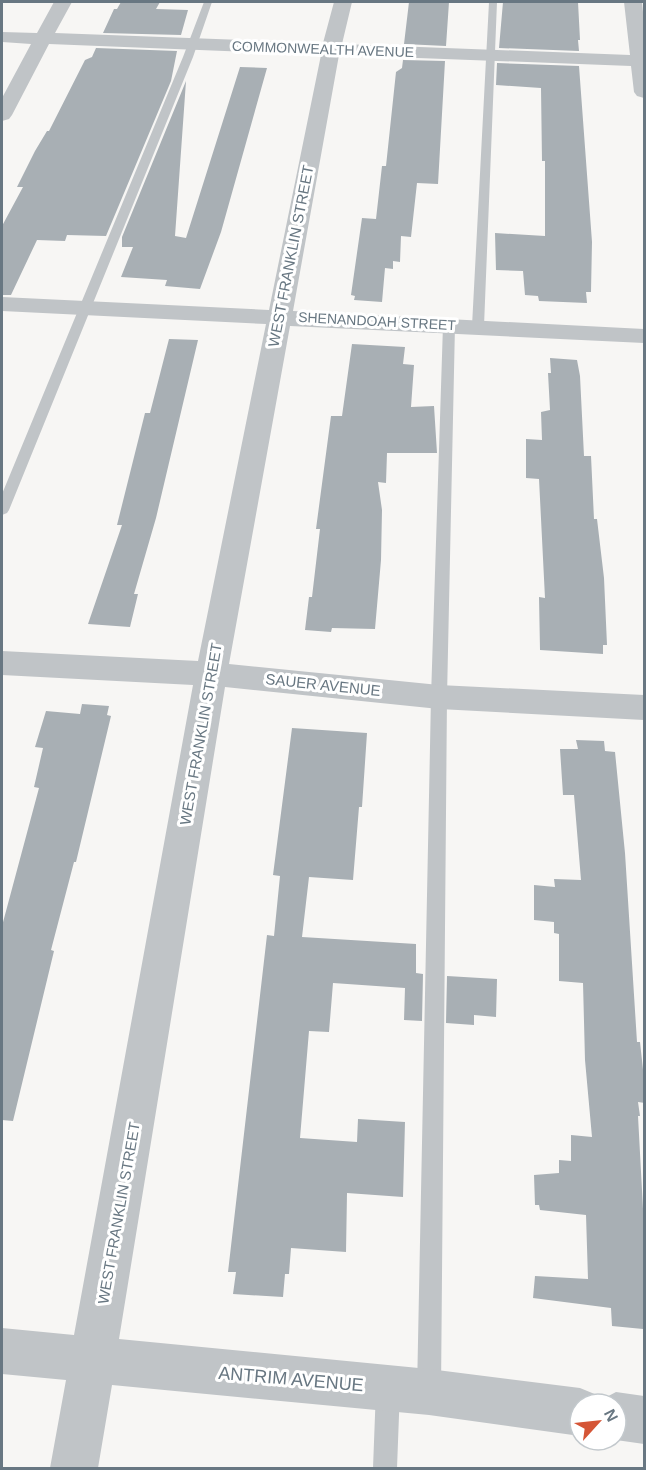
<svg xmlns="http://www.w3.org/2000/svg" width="646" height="1470" font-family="Helvetica,sans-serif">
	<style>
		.building { fill: #a8afb4 }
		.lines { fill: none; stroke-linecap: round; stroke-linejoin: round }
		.lane { fill: #c0c4c7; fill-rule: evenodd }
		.street { fill: #c0c4c7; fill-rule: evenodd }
		.labels { text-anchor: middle; stroke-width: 6; stroke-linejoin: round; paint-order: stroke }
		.far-street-label { font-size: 14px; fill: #687782; stroke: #fff }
		.street-label { font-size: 15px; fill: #687782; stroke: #fff }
		.near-street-label { font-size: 18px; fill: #687782; stroke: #fff }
	</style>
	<rect width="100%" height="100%" fill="#f7f6f4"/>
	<path class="building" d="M121,2H160L156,9L188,10L181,35L103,33L114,9H117Z
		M409,2H449L446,46L404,44Z
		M503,2H578L580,40H578L579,51L499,48Z
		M96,48L177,51L171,81L106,236L67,235L65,241L37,240L11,295H2V226L23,187H17L35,151L47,131H49L85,60L92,57Z
		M403,60L445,61L438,184L417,183L411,237L401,236L400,262L393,261V269L385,268L382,302L354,300L355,296L351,295L362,218L376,219L382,166H386L396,72L402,68Z
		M497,63L579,66L592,242L591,292H586L587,303L539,301L538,296L525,295L523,271L496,270L495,233L545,236V161H542L541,88L496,85Z
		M240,67L267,68L221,232L200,289L165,286L167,280L121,277L133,247H122V237L186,81L175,236L186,238Z
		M169,339L198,340L156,518L134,594H138L130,627L88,624L122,525H117L145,413H150Z
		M352,344L405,347L403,364L414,365L411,407L434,406L437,453H387L386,483L378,482L382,510L381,560L375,629L332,628L331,632L305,630L309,597H312L320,529H316L331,416H342Z
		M550,358L577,360L580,376L584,456H591L594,519H597L604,578L607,645H603V654L540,650L539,597L545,598L539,479L526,478V439L542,440L541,412L550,410L548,373H551Z
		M82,704L109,706L107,715L111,716L76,862H74L51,950L54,951L13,1121L2,1120V926L39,788L34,787L43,748L35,747L46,711L80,714Z
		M292,728L367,733L362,807H359L353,880L309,877L302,937L416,944V973L423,974L422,1021L404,1020L405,988L333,983L329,1032L309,1031L300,1138L357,1142L358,1119L405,1122L403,1197L347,1193L346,1252L291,1248L289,1274H285L283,1297L233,1294L236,1272H228L267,935L274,936L280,876L273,875Z
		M576,740L604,741L605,751L615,752L625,853L637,1042H640L645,1088V1103L638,1102L640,1116H638L645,1246L643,1329L612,1326L611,1308L533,1298L535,1276L588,1279L586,1215L540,1210L539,1205H535L534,1175L559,1173V1160L571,1161V1135L592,1137L585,1060L583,983L559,981V934L554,933V922L534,920V885L555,887L554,879L581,880L574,795H563L560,749H578Z
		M447,976L497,979L496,1017L474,1015V1025L446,1023Z"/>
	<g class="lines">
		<path class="lane" d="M204,2H212L193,57L9,510L7,513L2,515V494L183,57Z
			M489,2H497L484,326L478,330L472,326Z
			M449,321L455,325L447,697L441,1391L437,1399L429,1403L421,1399L417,1391L431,697L443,325Z
			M388,1377L396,1381L400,1389L397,1468H373L376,1389L380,1381Z"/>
		<path class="street" d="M54,2H72L55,33L323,43L334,2H352L342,44L630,55L624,2H642L644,22V98L637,96L634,92L631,66L339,55L293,311L644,329V343L290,326L229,664L439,685L644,695V720L439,709L225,687L119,1339L429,1369L580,1388L597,1395L599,1401L616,1392L644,1396V1444L616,1440V1404H580V1436L429,1415L112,1385L98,1468H50L66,1380L2,1374V1328L74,1335L193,685L2,675V651L198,661L266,324L2,311V297L269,310L321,55L49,44L12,115L9,119L2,121V98L31,44L2,42V32L37,33Z"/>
	</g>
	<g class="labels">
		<g class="far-street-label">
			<text transform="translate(323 49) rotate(2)" y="5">COMMONWEALTH AVENUE</text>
			<text transform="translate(377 321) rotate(3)" y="5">SHENANDOAH STREET</text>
		</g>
		<g class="street-label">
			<text transform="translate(291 256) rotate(-79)" y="5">WEST FRANKLIN STREET</text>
			<text transform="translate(323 685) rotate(6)" y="5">SAUER AVENUE</text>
			<text transform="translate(201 734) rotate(-80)" y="5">WEST FRANKLIN STREET</text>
			<text transform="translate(119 1213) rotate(-80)" y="5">WEST FRANKLIN STREET</text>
		</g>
		<g class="near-street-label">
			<text transform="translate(291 1379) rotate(5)" y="6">ANTRIM AVENUE</text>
		</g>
	</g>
	<rect width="646" height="1470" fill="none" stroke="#687782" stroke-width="6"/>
	<g transform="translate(598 1422) rotate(63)"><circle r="28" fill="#ffffff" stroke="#c3c9cd" stroke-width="1.5"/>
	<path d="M0-4.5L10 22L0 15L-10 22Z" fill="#d55536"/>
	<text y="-9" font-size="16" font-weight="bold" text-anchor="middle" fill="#687782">N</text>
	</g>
</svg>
